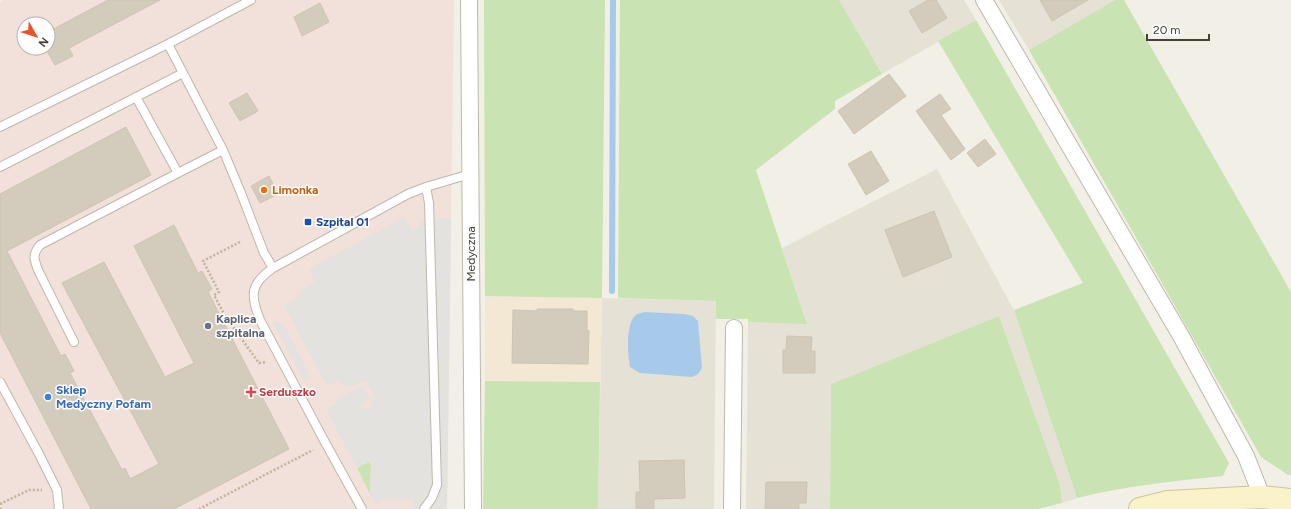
<svg xmlns="http://www.w3.org/2000/svg" width="1291" height="509" font-family="Figtree,sans-serif">
	<style>
		.residential { fill: #e5e2d5 }
		.commercial { fill: #f2e8d4 }
		.medical { fill: #f2e0db; fill-rule: evenodd }
		.green { fill: #c9e3b3 }
		.parking { fill: #e3e2de }
		.water { fill: #a8caea }
		.lines { fill: none; stroke-linecap: round; stroke-linejoin: round }
		.stream { stroke: #a8caea; stroke-width: 6 }
		.building { fill: #d3ccbd; stroke: #cdc4b1 }
		.lane-casing { stroke: #bdb8aa; stroke-width: 10 }
		.street-casing { stroke: #bdb8aa; stroke-width: 18 }
		.secondary-casing { stroke: #cec49a; stroke-width: 24 }
		.path { stroke: #bdb49d; stroke-width: 2.5; stroke-dasharray: 2 2; stroke-linecap: butt }
		.lane { stroke: #fff; stroke-width: 8 }
		.street { stroke: #fff; stroke-width: 16 }
		.secondary { stroke: #faf2c9; stroke-width: 22 }
		.food-dot { fill: #e8710a; stroke: #fff; stroke-width: 1.5 }
		.transit-dot { fill: #1a4fb4; stroke: #fff; stroke-width: 1.5 }
		.worship-dot { fill: #6b7280; stroke: #fff; stroke-width: 1.5 }
		.health-dot { fill: #e0444e; stroke: #fff; stroke-width: 1.5 }
		.shop-dot { fill: #3f7fe0; stroke: #fff; stroke-width: 1.5 }
		.labels { text-anchor: middle; stroke-width: 3; stroke-linejoin: round; paint-order: stroke }
		.food-label { font-size: 12px; font-weight: bold; fill: #c56008; stroke: #fff; text-anchor: start }
		.transit-label { font-size: 12px; font-weight: bold; fill: #164399; stroke: #fff; text-anchor: start }
		.street-label { font-size: 12px; fill: #444036; stroke: #fff }
		.worship-label { font-size: 12px; font-weight: bold; fill: #5b616d; stroke: #fff; text-anchor: start }
		.shop-label { font-size: 12px; font-weight: bold; fill: #366cbe; stroke: #fff; text-anchor: start }
		.health-label { font-size: 12px; font-weight: bold; fill: #be3a42; stroke: #fff; text-anchor: start }
	</style>
	<rect width="100%" height="100%" fill="#f2efe7"/>
	<path class="residential" d="M839,0H964L976,20L882,74Z
		M999,0H1115L1029,50Z
		M937,169L1014,310L1077,498L1062,503L1060,485L999,316L831,384L830,509H746L748,322L807,323L782,248Z
		M602,298L716,301L714,509H598Z"/>
	<path class="commercial" d="M485,296L602,298L600,382L485,381Z"/>
	<path class="medical" d="M3,0H454L447,509H0V2ZM24,24H48V48H24Z"/>
	<path class="green" d="M484,0H605L602,298L485,296Z
		M620,0H839L882,74L835,101V109L756,170L807,324L748,322V319H716V301L618,298Z
		M1115,0H1124L1291,292V475H1288L1261,457L1029,50Z
		M976,20L1229,463L1223,476C1174,481 1125,486 1077,498L1014,310L1083,283L938,41Z
		M999,316L1060,485L1062,503L1038,509H830L831,384Z
		M485,381L600,382L598,509H483Z
		M369,462L371,465L370,494L357,468Z"/>
	<path class="parking" d="M404,217L410,227L413,230L418,228L420,222L438,219H451L447,509H410L414,506V500L385,499L376,504L370,494L371,465L369,462L357,468L326,409L337,404L336,399L363,386L370,399L359,407L364,409L370,408L374,397L370,386L363,381L351,386L343,385L338,381L327,386L284,305L297,298V294L315,282L309,269Z
		M272,321L284,325L309,374L306,384Z"/>
	<path class="water" d="M645,312L684,314L693,316L698,321L702,368L698,374L692,377L640,373L630,367C628,355 625,323 636,315C638,313 642,313 645,312Z"/>
	<g class="lines">
		<path class="stream" d="M612,291L613,0"/>
	</g>
	<path class="building" d="M108,0H160L69,48L73,56L55,65L48,53V32Z
		M928,0H936L947,18L922,33L909,11Z
		M1040,0H1088L1052,21Z
		M320,3L329,22L302,36L294,17Z
		M889,74L906,96L854,134L838,111Z
		M247,93L258,111L240,121L229,103Z
		M940,94L951,109L941,115L965,149L951,160L916,111Z
		M126,127L151,175L7,251L61,356L65,354L74,371L70,373L122,470L125,468L130,479L159,464L62,283L104,262L165,377L194,363L134,246L174,225L198,273L202,271L212,289L208,292L289,449L174,509H91L0,333V194Z
		M985,139L996,154L978,167L967,153Z
		M871,151L889,181L866,195L848,164Z
		M269,176L278,194L260,203L251,186Z
		M934,211L952,257L903,277L885,230Z
		M537,309H573V311H587V330L589,331L588,364L512,363L513,310L537,311Z
		M787,336L812,337L811,351H815V373H783V350H786Z
		M684,460L685,498L654,499V509H636V492H640L639,461Z
		M766,482H807L806,503H799V509H765Z"/>
	<g class="lines">
		<defs>
			<path id="lane" d="M0,127L168,44L251,0
				M223,150L241,193L264,253L273,268
				M0,167L183,73L168,44
				M178,173L223,150L183,73
				M426,187L470,174
				M74,342L38,270C34,259 32,255 40,245L178,173L136,97
				M0,382L39,454L57,490L59,509
				M362,509L326,444L260,320C250,295 250,284 273,268L408,194L426,187L429,203L437,485L432,498L424,509"/>
			<path id="street" d="M469,0L473,509
				M984,0L1181,336L1246,456L1262,497
				M732,509L734,328"/>
			<path id="secondary" d="M1140,509L1168,502L1262,497L1291,500"/>
		</defs>
		<use href="#lane" class="lane-casing"/>
		<use href="#street" class="street-casing"/>
		<use href="#secondary" class="secondary-casing"/>
		<path class="path" d="M240,242L203,261L219,292L214,295L225,316L259,363L267,362
			M0,504L29,490H42
			M0,508L1,509
			M199,509L313,450"/>
		<use href="#lane" class="lane"/>
		<use href="#street" class="street"/>
		<use href="#secondary" class="secondary"/>
	</g>
	<circle class="food-dot" cx="264" cy="190" r="4"/>
	<rect class="transit-dot" x="304" y="218" width="8" height="8" rx="2"/>
	<circle class="worship-dot" cx="208" cy="326" r="4"/>
	<path class="health-dot" d="M249 386h4v4h4v4h-4v4h-4v-4h-4v-4h4z"/>
	<circle class="shop-dot" cx="48" cy="397" r="4"/>
	<g class="labels">
		<g class="food-label">
			<text x="272" y="194">Limonka</text>
		</g>
		<g class="transit-label">
			<text x="316" y="226">Szpital 01</text>
		</g>
		<g class="street-label">
			<text transform="translate(471 254) rotate(-90)" y="4">Medyczna</text>
		</g>
		<g class="worship-label">
			<text x="216" y="323">Kaplica<tspan x="216" dy="14">szpitalna</tspan></text>
		</g>
		<g class="shop-label">
			<text x="56" y="394">Sklep<tspan x="56" dy="14">Medyczny Pofam</tspan></text>
		</g>
		<g class="health-label">
			<text x="259" y="396">Serduszko</text>
		</g>
	</g>
	<g transform="translate(36 36) rotate(129)"><circle r="19" fill="#ffffff" stroke="#b4b3af"/>
	<path d="M0-3L7 15L0 10L-7 15Z" fill="#e85428"/>
	<text y="-6" font-size="11" font-weight="bold" text-anchor="middle" fill="#444036">N</text>
	</g>
	<path d="M1147 34v6h62v-6" fill="none" stroke="#444036" stroke-width="2"/>
	<text x="1153" y="34" font-size="12" fill="#444036" stroke="#ffffff" stroke-width="3" paint-order="stroke">20 m</text>
</svg>
